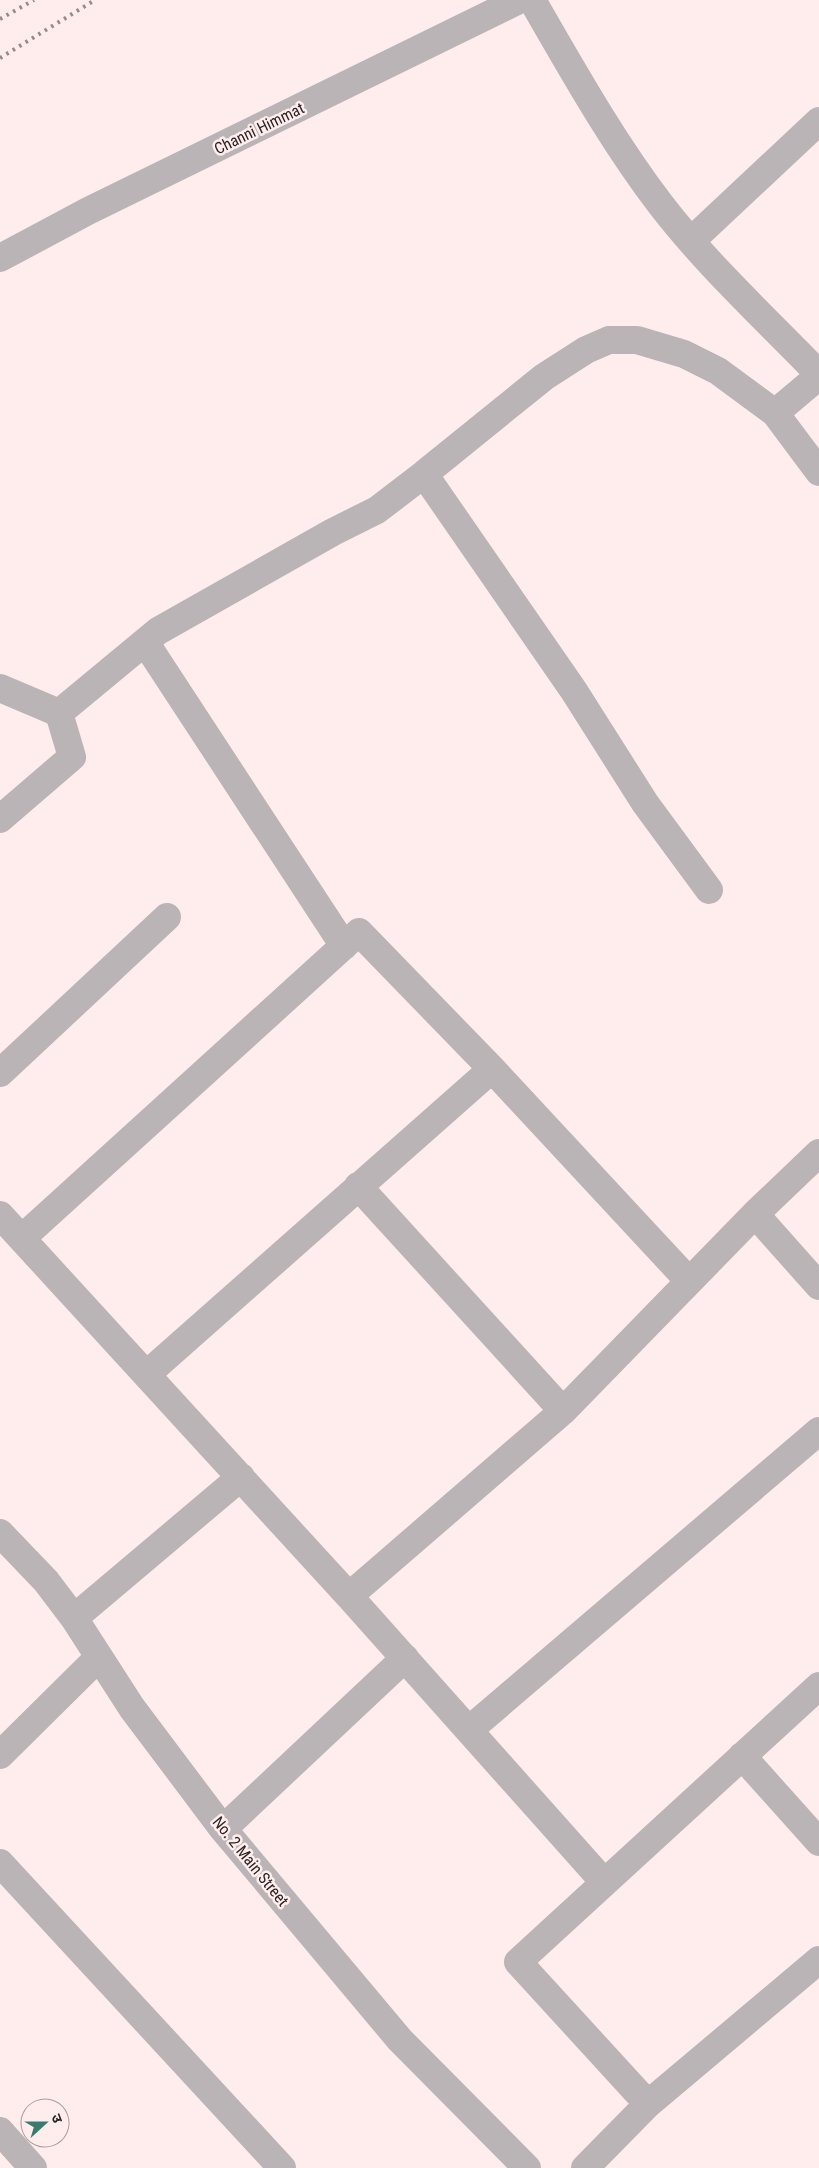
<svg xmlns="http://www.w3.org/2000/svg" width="819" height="2168" font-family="'Roboto Condensed','Noto Sans Devanagari',sans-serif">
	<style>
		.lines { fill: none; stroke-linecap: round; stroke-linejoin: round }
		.minor { stroke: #bab4b7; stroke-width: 28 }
		.tertiary { stroke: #bab4b7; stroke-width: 28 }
		.rail { stroke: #968a8a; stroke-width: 4; stroke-dasharray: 2.5 5; stroke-linecap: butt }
		.labels { text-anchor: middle; stroke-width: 5; stroke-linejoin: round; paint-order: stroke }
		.street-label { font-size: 16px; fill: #2b2525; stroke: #feedec }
	</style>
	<rect width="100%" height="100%" fill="#feedec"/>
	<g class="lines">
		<path class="minor" d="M532,0C572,69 612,141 661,205C708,266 766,319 819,374
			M691,241L819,121
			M775,413L819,376
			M424,474L574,691L645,803L709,890
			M145,642L344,946
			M0,688L59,713L72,757L0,819
			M59,713L158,631L333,532L377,510L424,474L544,377L586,350L609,340H637L684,354L718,371L775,413L819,472
			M0,1073L167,917
			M358,1186L563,1411
			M755,1214L819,1286
			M0,1215L349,1596L563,1411L755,1214L819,1153
			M22,1238L359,932L492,1069L689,1281
			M147,1374L492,1069
			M0,1533L46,1581L74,1618L132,1708L223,1829L400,2040L527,2168
			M349,1596L604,1882
			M74,1618L241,1477
			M469,1730L819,1431
			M0,1755L99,1657
			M742,1756L819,1842
			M223,1829L405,1658
			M0,1863L282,2168
			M648,2104L819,1960
			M0,2131L33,2168
			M585,2168L648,2104L518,1962L819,1686"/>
		<path class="tertiary" d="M0,258L88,211L519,0"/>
		<path class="rail" d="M0,19L34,0
			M0,58L95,0"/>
	</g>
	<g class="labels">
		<g class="street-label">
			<text transform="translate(259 128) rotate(-26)" y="6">Channi Himmat</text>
			<text transform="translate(251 1861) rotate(51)" y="6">No. 2 Main Street</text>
		</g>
	</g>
	<g transform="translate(45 2123) rotate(69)"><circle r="24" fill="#feedec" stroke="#aa9d9c"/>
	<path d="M0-4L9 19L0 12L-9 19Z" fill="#397c6d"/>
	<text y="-8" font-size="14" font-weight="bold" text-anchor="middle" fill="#2b2525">उ</text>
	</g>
</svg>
